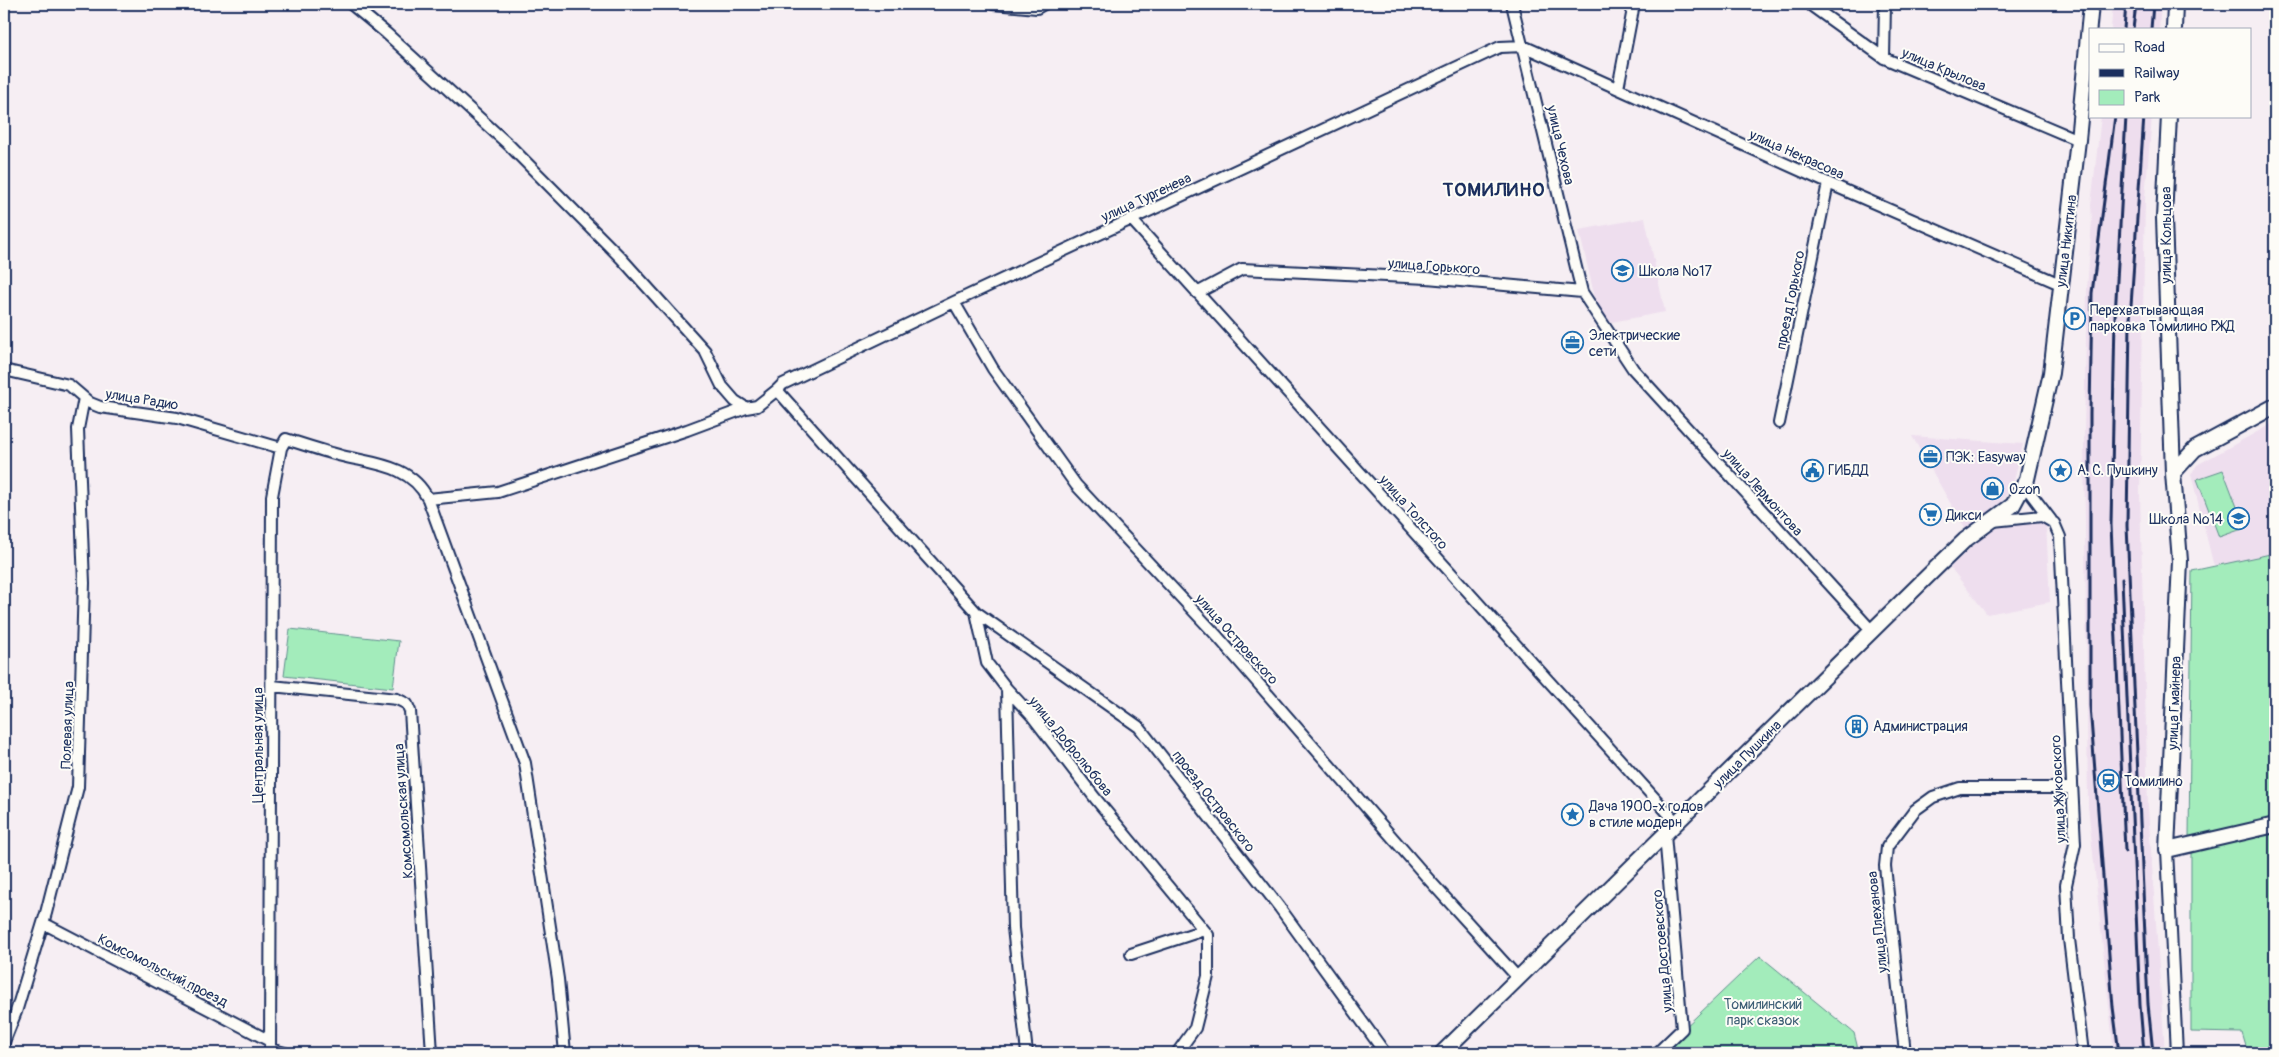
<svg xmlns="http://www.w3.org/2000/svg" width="2279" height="1057" font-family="Pangolin,sans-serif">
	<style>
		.built { fill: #eedeee }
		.green { fill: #a3ecbb; stroke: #5f8e8c }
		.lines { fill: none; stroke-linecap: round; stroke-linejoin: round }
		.street-casing { stroke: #1b2f5e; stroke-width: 14 }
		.secondary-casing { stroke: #1b2f5e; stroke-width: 18 }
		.street { stroke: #fdfcf7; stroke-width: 10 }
		.secondary { stroke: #fdfcf7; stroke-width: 14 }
		.rail { stroke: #1b2f5e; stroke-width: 3 }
		.labels { text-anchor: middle; stroke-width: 4; stroke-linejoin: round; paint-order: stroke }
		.street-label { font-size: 14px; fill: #1b2f5e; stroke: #fdfcf7 }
		.poi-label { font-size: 14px; fill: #1b2f5e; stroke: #fdfcf7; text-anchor: start }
		.park-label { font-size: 14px; fill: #3d5e75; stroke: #fdfcf7 }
		.district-label { font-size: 19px; font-weight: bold; letter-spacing: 1px; fill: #1b2f5e; stroke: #fdfcf7 }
	</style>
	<rect width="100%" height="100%" fill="#f6eef3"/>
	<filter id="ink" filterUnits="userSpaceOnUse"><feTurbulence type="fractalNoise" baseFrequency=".02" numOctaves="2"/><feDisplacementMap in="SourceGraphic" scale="10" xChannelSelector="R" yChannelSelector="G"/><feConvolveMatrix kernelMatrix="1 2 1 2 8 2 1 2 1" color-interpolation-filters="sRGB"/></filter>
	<g filter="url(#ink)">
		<path class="built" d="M2113,4H2161L2159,29H2111Z
			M2101,116H2152L2145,197L2140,494L2148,808L2165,1053H2114L2088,806L2084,433L2087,290L2092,220L2091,205Z
			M1645,218L1665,312L1601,324L1579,230Z
			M2275,422V567L2226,576L2213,563L2191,474L2197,465Z
			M1912,436L2023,444L2013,485L2001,503L1967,532Z
			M2046,523L2050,602L1987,614L1950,567L1994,526Z"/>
		<path class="green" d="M2223,470L2245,528L2219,537L2197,479Z
			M2275,553V1053H2248L2242,1033L2191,1032V838H2189L2192,571Z
			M290,629L399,641L393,688L284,676Z
			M1760,956L1854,1033L1859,1053H1658Z"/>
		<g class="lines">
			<defs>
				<path id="street" d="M351,4L386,33L509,145L621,258L705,351L722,386L735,401L746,408L757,406L777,390
					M993,4L1037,8L1044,4
					M1512,4L1582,292L1633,369L1873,632
					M1809,4L1884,58L2078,140
					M1884,58L1885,4
					M1618,88L1634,4
					M1131,219L1677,823
					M1197,293L1242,269L1427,278L1582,292
					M954,302L993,369L1076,485L1218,637L1431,882L1519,979
					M4,370L69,385L90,403L100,407L177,418L281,448
					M1779,423L1828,183
					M2025,486L2051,520
					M428,499L498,492L687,430L746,408
					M1993,521L2042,516L2054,523L2060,537L2075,844L2066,885L2069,939L2083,1053
					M976,612L1139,727L1280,908L1385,1053
					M272,686L397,699L407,704L410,711L432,1053
					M1007,689L1013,928L1027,1053
					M2167,850L2177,1053
					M43,923L270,1041
					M1131,954L1204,930
					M4,1042L16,1012L46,913L78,787L84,583L78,429L84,398
					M270,1049L285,1053
					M270,1053L272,496L281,448L286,439C305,445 323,451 342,456C375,464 411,465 428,499L525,763L558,979L565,1053
					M1177,1053L1195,1028L1208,976V935L1095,798L1032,716L1007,689L987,663L976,612L777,390L783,384L954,302L1500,47L1523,46L1828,183L2060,284
					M1657,1053L1682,1029L1665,835
					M1905,1053L1885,866L1887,847L1915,810L1933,797L1960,788H2072"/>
				<path id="secondary" d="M2174,29L2175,4
					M2169,116L2164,218L2173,473L2180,561L2167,850L2275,825
					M2173,473L2195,449L2275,406
					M1442,1053L1938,566L1965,540L2013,505L2027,479L2051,373L2078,140L2091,4"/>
			</defs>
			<use href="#street" class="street-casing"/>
			<use href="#secondary" class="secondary-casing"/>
			<use href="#street" class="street"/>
			<use href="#secondary" class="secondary"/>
			<path class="rail" d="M2124,29L2126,4
				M2133,29L2136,4
				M2151,29L2153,4
				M2115,116L2092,293L2090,414V706L2113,1007L2119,1053
				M2144,116L2130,320L2127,526L2148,1004L2153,1053
				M2122,579L2140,1005L2144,1053
				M2125,851L2111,525L2115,317L2126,116"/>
		</g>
	</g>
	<defs>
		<symbol id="school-ring" viewBox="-11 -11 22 22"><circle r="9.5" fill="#fdfcf7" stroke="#1f6fb2" stroke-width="1.5"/><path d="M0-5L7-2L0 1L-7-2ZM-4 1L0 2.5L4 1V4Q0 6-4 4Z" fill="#1f6fb2"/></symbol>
		<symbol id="parking-ring" viewBox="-11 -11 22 22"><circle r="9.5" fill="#fdfcf7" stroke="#1f6fb2" stroke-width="1.5"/><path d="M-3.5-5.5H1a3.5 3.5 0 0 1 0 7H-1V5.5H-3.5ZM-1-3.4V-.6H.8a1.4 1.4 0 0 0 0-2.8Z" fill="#1f6fb2"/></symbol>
		<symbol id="office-ring" viewBox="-11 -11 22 22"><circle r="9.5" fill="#fdfcf7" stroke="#1f6fb2" stroke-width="1.5"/><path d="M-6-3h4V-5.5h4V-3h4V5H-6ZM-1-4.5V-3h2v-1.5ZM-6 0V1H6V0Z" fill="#1f6fb2"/></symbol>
		<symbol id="civic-ring" viewBox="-11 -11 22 22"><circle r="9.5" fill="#fdfcf7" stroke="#1f6fb2" stroke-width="1.5"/><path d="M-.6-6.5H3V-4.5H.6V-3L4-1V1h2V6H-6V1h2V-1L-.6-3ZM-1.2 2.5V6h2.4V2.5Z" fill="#1f6fb2"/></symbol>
		<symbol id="sight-ring" viewBox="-11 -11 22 22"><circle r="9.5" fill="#fdfcf7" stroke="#1f6fb2" stroke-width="1.5"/><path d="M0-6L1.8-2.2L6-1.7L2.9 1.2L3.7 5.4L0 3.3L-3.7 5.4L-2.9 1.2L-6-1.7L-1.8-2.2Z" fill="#1f6fb2"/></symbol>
		<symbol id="shop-ring" viewBox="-11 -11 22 22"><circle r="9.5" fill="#fdfcf7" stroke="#1f6fb2" stroke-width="1.5"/><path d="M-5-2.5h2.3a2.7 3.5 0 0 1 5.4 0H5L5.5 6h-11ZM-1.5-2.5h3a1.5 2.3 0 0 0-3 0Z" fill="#1f6fb2"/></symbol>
		<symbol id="supermarket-ring" viewBox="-11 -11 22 22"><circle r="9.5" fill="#fdfcf7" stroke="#1f6fb2" stroke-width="1.5"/><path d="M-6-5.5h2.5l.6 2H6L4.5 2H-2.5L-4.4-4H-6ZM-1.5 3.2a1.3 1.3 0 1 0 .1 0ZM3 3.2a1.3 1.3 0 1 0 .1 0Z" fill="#1f6fb2"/></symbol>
		<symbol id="building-ring" viewBox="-11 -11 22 22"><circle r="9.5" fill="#fdfcf7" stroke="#1f6fb2" stroke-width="1.5"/><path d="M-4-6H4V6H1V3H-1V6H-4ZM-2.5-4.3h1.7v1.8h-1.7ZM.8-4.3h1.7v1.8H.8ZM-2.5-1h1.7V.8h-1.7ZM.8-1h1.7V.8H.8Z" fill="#1f6fb2"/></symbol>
		<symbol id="station-ring" viewBox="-11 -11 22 22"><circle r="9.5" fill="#fdfcf7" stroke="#1f6fb2" stroke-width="1.5"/><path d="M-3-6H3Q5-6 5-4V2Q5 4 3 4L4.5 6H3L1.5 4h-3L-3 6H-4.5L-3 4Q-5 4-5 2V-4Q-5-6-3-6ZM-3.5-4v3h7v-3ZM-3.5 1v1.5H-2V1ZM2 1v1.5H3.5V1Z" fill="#1f6fb2"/></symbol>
	</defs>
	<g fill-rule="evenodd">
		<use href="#school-ring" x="1610" y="258" width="25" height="25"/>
		<use href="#parking-ring" x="2062" y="306" width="25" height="25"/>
		<use href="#office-ring" x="1560" y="330" width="25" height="25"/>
		<use href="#office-ring" x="1918" y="444" width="25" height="25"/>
		<use href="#civic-ring" x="1800" y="458" width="25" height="25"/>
		<use href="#sight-ring" x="2048" y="458" width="25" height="25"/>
		<use href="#shop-ring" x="1980" y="476" width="25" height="25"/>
		<use href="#supermarket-ring" x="1918" y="502" width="25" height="25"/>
		<use href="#school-ring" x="2226" y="506" width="25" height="25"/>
		<use href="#building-ring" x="1844" y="714" width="25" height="25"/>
		<use href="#station-ring" x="2096" y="768" width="25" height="25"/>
		<use href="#sight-ring" x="1560" y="802" width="25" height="25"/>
	</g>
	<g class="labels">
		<g class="street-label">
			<text transform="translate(1944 69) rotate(23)" y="5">улица Крылова</text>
			<text transform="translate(1561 145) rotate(77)" y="5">улица Чехова</text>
			<text transform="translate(1797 154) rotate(24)" y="5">улица Некрасова</text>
			<text transform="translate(1146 197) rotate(-25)" y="5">улица Тургенева</text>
			<text transform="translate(2166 235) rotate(-90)" y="5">улица Кольцова</text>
			<text transform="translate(2066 241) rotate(-83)" y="5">улица Никитина</text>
			<text transform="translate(1434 266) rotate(4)" y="5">улица Горького</text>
			<text transform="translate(1790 300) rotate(-79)" y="5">проезд Горького</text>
			<text transform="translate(142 399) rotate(9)" y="5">улица Радио</text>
			<text transform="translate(1763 492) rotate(48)" y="5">улица Лермонтова</text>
			<text transform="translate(1414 512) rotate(48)" y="5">улица Толстого</text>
			<text transform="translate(1237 639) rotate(48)" y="5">улица Островского</text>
			<text transform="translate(2174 703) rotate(-88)" y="5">улица Гмайнера</text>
			<text transform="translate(67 725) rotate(-88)" y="5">Полевая улица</text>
			<text transform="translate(258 745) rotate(-90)" y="5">Центральная улица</text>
			<text transform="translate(1071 746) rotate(51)" y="5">улица Добролюбова</text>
			<text transform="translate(1747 754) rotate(-45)" y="5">улица Пушкина</text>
			<text transform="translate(2058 789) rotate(-93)" y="5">улица Жуковского</text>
			<text transform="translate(1214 801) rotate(52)" y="5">проезд Островского</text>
			<text transform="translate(403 811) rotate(-94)" y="5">Комсомольская улица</text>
			<text transform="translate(1877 922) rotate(-96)" y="5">улица Плеханова</text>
			<text transform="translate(1662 951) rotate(-95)" y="5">улица Достоевского</text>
			<text transform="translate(163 970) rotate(27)" y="5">Комсомольский проезд</text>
		</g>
		<g class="poi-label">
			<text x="1639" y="276">Школа №17</text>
			<text x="2090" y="315">Перехватывающая<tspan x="2090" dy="16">парковка Томилино РЖД</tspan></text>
			<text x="1589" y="340">Электрические<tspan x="1589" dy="16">сети</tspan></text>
			<text x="1946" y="462">ПЭК: Easyway</text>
			<text x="1828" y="475">ГИБДД</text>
			<text x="2077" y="475">А. С. Пушкину</text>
			<text x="2009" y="494">Ozon</text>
			<text x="1946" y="520">Дикси</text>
			<text x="2223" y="524" text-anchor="end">Школа №14</text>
			<text x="1873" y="731">Администрация</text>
			<text x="2124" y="786">Томилино</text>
			<text x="1589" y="811">Дача 1900-х годов<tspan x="1589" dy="16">в стиле модерн</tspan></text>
		</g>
		<g class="park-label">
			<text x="1763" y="1009">Томилинский<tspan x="1763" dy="16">парк сказок</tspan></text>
		</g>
		<g class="district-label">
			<text x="1494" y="196">ТОМИЛИНО</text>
		</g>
	</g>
	<rect width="2279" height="1057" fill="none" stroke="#fdfcf7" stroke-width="20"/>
	<rect x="10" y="10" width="2259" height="1037" fill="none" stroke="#1b2f5e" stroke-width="2" filter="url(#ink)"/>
	<rect x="2089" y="28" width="162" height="90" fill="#fdfcf7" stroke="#a3aaba"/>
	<rect x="2099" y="44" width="25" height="8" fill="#fdfcf7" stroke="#a3aaba"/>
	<text x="2134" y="52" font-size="15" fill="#1b2f5e">Road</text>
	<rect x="2099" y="69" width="25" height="8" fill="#1b2f5e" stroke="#a3aaba"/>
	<text x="2134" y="78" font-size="15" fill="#1b2f5e">Railway</text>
	<rect x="2099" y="90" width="25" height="15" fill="#a3ecbb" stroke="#a3aaba"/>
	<text x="2134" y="102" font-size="15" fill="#1b2f5e">Park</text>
</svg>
